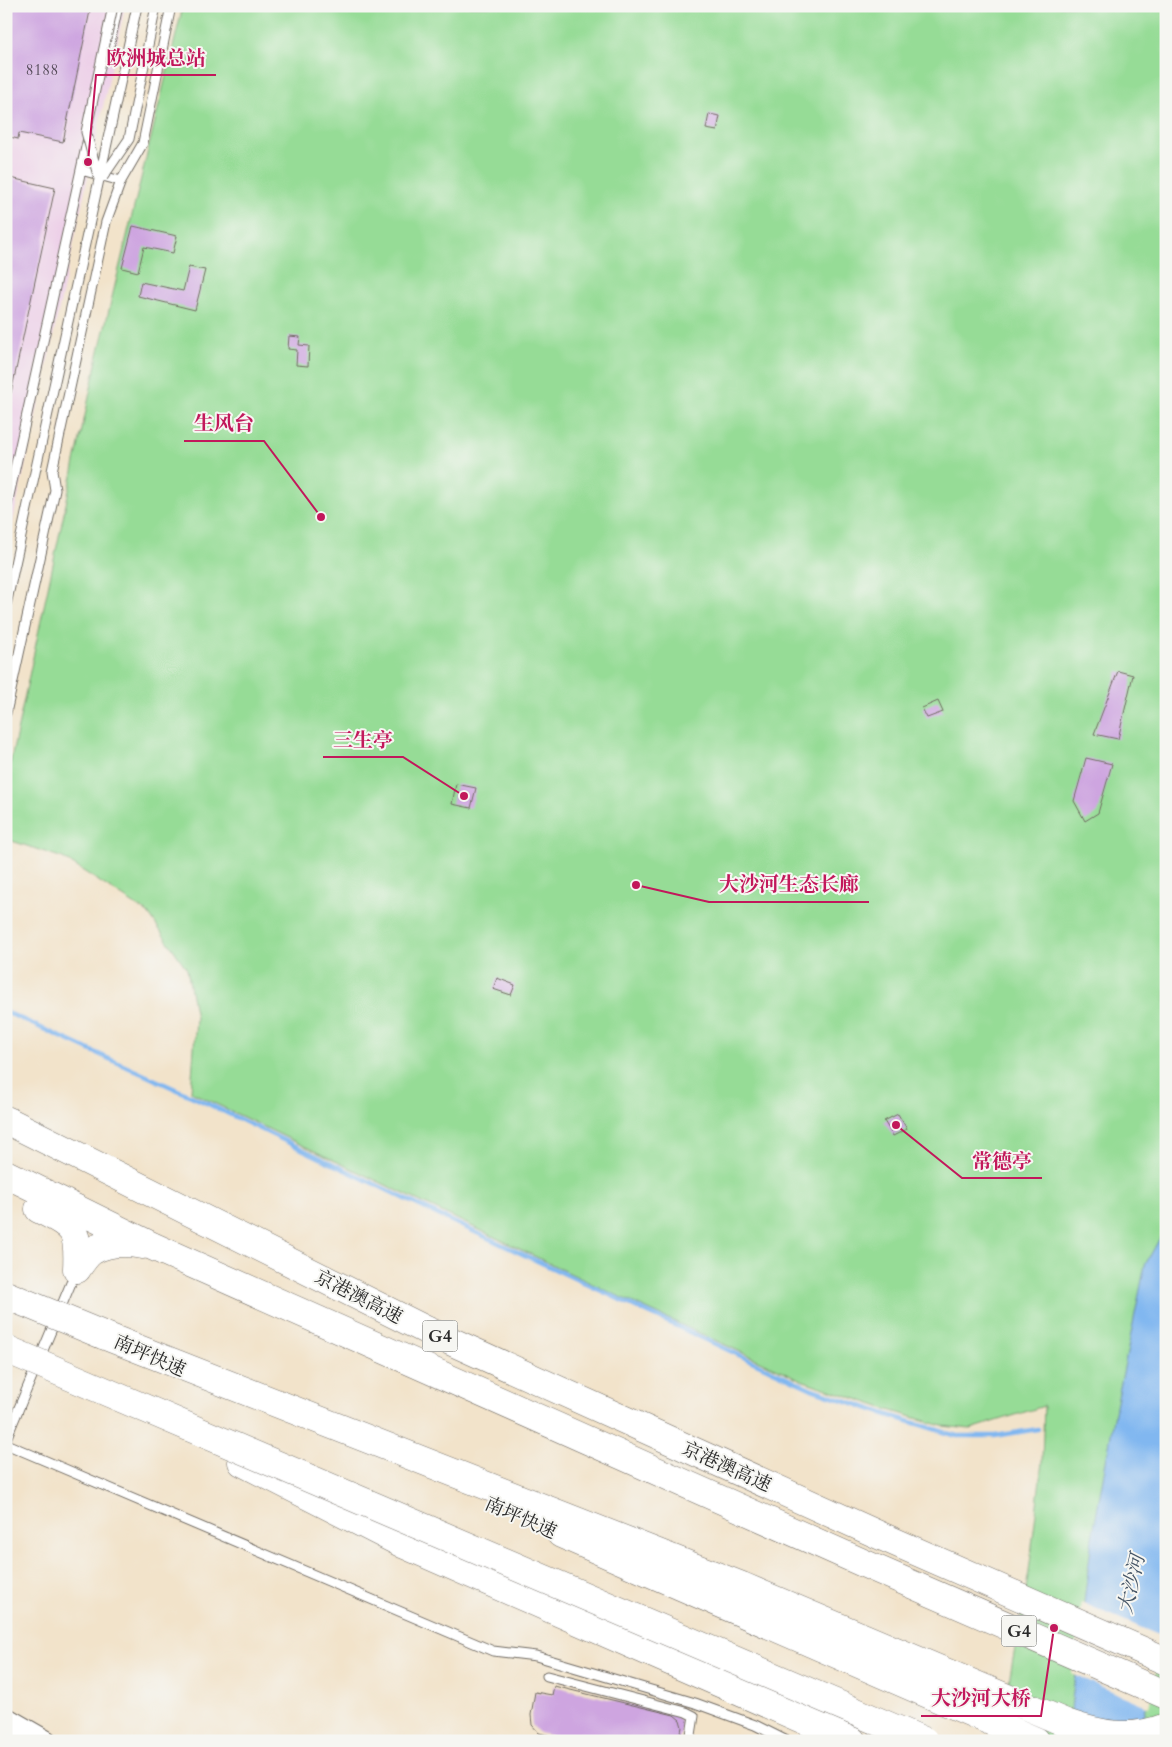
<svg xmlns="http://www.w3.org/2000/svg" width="1172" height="1747" font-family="Cardo,'Noto Serif SC',serif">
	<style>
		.built { fill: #edd0e8 }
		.green { fill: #96dc96; stroke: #608460 }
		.water { fill: #81b7f0; stroke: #56718e }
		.pier { fill: #f2e3ca }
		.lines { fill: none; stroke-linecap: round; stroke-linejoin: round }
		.stream { stroke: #81b7f0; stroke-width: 4.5 }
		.building { fill: #cea5e0 }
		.service-casing { stroke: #716b63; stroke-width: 11 }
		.tertiary-casing { stroke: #716b63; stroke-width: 23 }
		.trunk-casing { stroke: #716b63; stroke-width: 29 }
		.motorway-casing { stroke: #716b63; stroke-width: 29 }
		.service { stroke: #fff; stroke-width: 9 }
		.tertiary { stroke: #fff; stroke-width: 21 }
		.trunk { stroke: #fff; stroke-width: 28 }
		.motorway { stroke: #fff; stroke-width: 28 }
		.service-bridge-casing { stroke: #716b63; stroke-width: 11; stroke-linecap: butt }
		.trunk-bridge-casing { stroke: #716b63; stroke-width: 29; stroke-linecap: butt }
		.service-bridge { stroke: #fff; stroke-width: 9 }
		.trunk-bridge { stroke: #fff; stroke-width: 28 }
		.labels { text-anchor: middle; stroke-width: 4; stroke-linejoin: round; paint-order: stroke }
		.number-label { font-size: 16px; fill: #544a58 }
		.shield { fill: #f6f6f2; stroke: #686867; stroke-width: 1 }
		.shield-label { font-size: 18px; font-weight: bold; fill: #2b2b2b }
		.street-label { font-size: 19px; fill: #2b2b2b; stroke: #f6f6f2 }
		.water-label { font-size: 20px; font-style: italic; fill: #455566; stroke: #f6f6f2 }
		.leader { fill: none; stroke: #c2185b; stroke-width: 2 }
		.callout-dot { fill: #c2185b; stroke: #f6f6f2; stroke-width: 2 }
		.callout-label { font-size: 20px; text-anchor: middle; font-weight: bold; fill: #c2185b; stroke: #f6f6f2; stroke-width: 4; stroke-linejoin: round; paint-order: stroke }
	</style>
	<rect width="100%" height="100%" fill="#f6f6f2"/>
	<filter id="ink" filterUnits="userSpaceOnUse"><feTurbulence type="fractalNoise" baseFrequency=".02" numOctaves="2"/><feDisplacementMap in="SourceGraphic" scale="10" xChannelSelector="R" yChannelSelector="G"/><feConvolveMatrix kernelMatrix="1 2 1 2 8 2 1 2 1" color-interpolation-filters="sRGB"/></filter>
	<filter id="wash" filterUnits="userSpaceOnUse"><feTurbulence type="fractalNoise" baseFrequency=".0096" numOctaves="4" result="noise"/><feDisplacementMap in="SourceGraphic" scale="20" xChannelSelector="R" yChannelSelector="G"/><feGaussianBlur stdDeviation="1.12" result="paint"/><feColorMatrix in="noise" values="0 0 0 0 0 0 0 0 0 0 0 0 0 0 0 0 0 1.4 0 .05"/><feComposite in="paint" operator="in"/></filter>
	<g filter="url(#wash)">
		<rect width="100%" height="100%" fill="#f2e3ca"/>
		<path class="built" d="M6,6H125L6,552Z"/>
		<path class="green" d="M183,6H1166V1741H998L1029,1572L1042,1462L1044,1406L971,1429L942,1426L889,1410L804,1381L601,1288L191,1092L196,1018L187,969L148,913L63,858L6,839V783L98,355Z"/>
		<path class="water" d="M1166,1227V1612L1139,1741H1067L1092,1538L1116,1407L1145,1265Z"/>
		<path class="pier" d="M1081,1602L1163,1637L1149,1707L1072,1674Z"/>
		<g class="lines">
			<path class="stream" d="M6,1012L202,1101L447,1219L812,1389L888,1415L957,1436H995L1038,1429"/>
		</g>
		<g id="blocks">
			<path class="building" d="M6,6H91L63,142L19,133L18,139L6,136Z
				M709,114L720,116L717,131L706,129Z
				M6,177L55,188L11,393L6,392Z
				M133,226L177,236L173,253L144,247L138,272L122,268Z
				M189,267L205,270L195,310L138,296L141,282L183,291Z
				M289,336L300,337L299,345L309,346L308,366L296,365L297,350L288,349Z
				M1118,671L1133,675L1118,739L1094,734Z
				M938,701L943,712L927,718L922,708Z
				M1086,758L1112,764L1098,813L1085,821L1074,801Z
				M456,784L476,788L471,808L452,804Z
				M497,978L515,985L511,995L493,989Z
				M898,1114L907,1129L893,1136L884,1121Z
				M554,1686L674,1715L680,1720L682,1727L679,1741H573L539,1733L532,1725L531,1715L535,1692L552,1695Z"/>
		</g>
	</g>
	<g filter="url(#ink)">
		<use href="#blocks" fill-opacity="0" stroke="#716b63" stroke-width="1"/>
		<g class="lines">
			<defs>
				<path id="service" d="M109,47L118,6
					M81,170L121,181
					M6,509L88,138
					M6,713L55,490L52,471L106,222L121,181L143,143L171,6
					M6,1439L76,1271
					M6,1444L493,1651L536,1656L695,1703L755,1725L787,1741
					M547,1676L686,1712L694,1716L690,1741"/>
				<path id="tertiary" d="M6,1718L46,1741
					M6,1739L10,1741"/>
				<path id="trunk" d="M103,1335L742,1586L1066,1723C1100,1735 1131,1741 1166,1727
					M242,1462L405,1545L852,1741
					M561,1534L1036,1741"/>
				<path id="motorway" d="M6,1120L426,1330L881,1536L1166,1661
					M6,1174L152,1246L872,1567L1166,1695
					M39,1209C74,1227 79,1228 77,1269
					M77,1269C81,1263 86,1255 92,1251C107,1242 127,1242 143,1245"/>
			</defs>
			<use href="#service" class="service-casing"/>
			<use href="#tertiary" class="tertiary-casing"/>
			<use href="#trunk" class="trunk-casing"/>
			<use href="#motorway" class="motorway-casing"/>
			<use href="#service" class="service"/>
			<use href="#tertiary" class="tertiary"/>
			<use href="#trunk" class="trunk"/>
			<use href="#motorway" class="motorway"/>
			<defs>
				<path id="service-bridge" d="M103,177L129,139L156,6
					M99,179L86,132L113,6
					M6,605L137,6"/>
				<path id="trunk-bridge" d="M6,1295L103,1335
					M6,1349L924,1741"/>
			</defs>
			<use href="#service-bridge" class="service-bridge-casing"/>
			<use href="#trunk-bridge" class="trunk-bridge-casing"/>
			<use href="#service-bridge" class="service-bridge"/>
			<use href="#trunk-bridge" class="trunk-bridge"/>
		</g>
	</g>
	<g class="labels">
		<g class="number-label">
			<text x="42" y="75">8188</text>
		</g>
		<g class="shield">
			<rect x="422.5" y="1320.5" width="35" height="31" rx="4"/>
			<rect x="1001.5" y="1615.5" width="35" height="31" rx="4"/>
		</g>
		<g class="shield-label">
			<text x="440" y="1342">G4</text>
			<text x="1019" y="1637">G4</text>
		</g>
		<g class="street-label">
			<text transform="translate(359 1296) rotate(27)" y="7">京港澳高速</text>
			<text transform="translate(150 1355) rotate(24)" y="7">南坪快速</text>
			<text transform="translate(727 1466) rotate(24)" y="7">京港澳高速</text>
			<text transform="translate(521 1517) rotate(24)" y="7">南坪快速</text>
		</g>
		<g class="water-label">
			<text transform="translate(1131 1584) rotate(-77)" y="7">大沙河</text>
		</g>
	</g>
	<path class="leader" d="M88 162L96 75H216M321 517L264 441H184M464 796L403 757H323M636 885L709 902H869M896 1125L962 1178H1042M1054 1628L1041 1716H921"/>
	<g class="callout-dot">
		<circle cx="88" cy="162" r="5"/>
		<circle cx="321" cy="517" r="5"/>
		<circle cx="464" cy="796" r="5"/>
		<circle cx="636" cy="885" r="5"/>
		<circle cx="896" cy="1125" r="5"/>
		<circle cx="1054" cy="1628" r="5"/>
	</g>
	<g class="callout-label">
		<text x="156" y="65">欧洲城总站</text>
		<text x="224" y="430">生风台</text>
		<text x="363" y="747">三生亭</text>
		<text x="789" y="891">大沙河生态长廊</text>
		<text x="1002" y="1168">常德亭</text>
		<text x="981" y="1705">大沙河大桥</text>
	</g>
	<rect width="1172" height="1747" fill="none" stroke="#f6f6f2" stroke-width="25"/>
</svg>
